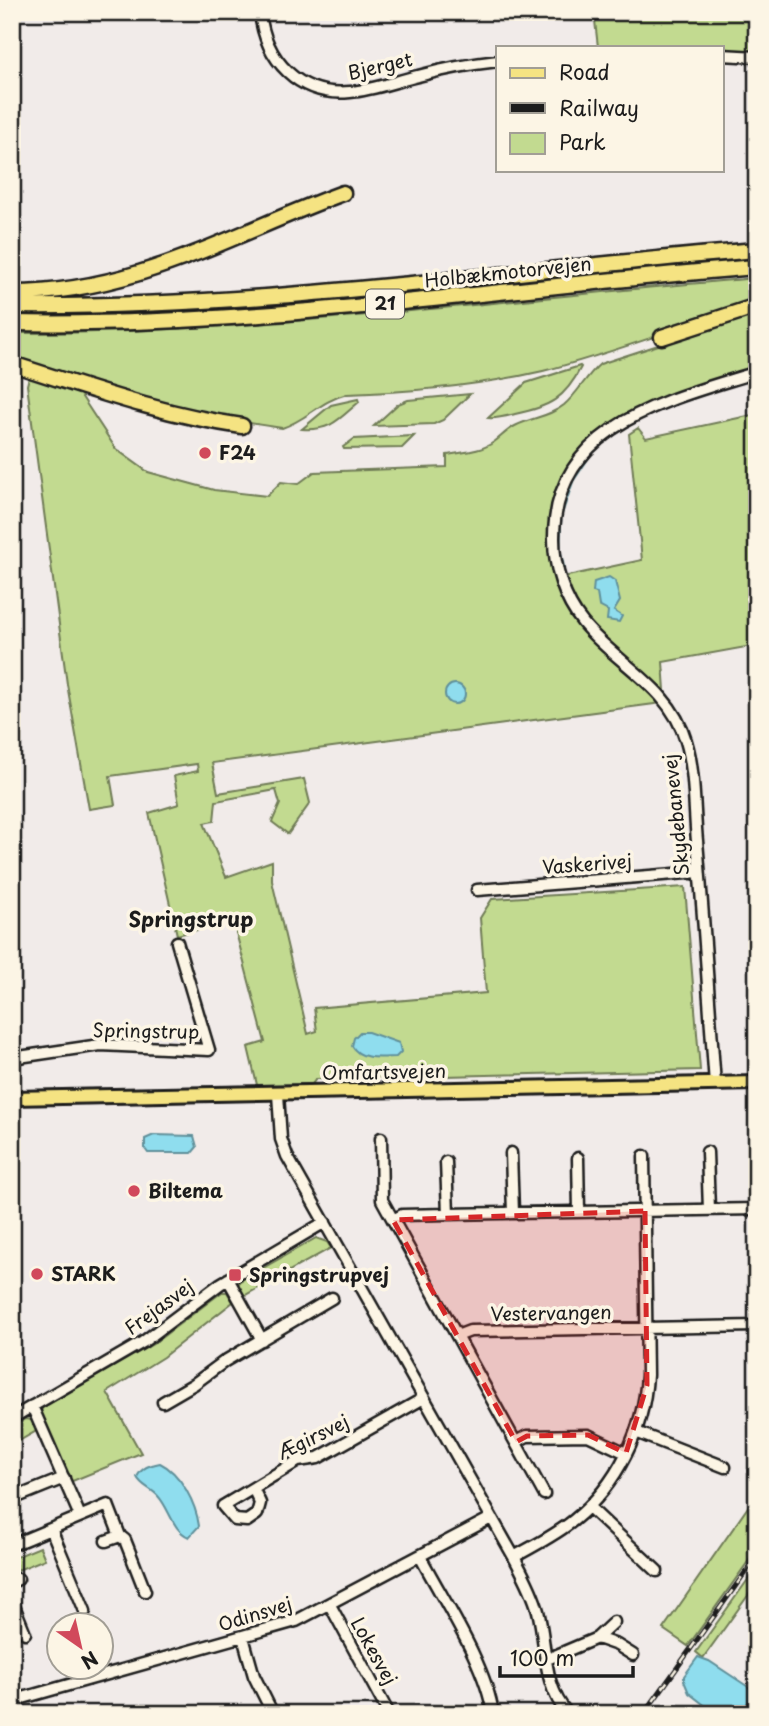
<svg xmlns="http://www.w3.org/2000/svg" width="769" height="1726" font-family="'Playpen Sans',sans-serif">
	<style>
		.green { fill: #c2da90; stroke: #6f7b56; stroke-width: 2 }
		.water { fill: #8fddee; stroke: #61909a; stroke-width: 2 }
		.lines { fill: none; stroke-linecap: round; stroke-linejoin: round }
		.stream { stroke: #61909a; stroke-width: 2.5 }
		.minor-casing { stroke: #1c1c1c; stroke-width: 15 }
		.major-casing { stroke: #1c1c1c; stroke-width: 18 }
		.highway-casing { stroke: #1c1c1c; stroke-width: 19 }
		.minor { stroke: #fcf5e5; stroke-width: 10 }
		.major { stroke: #f5e382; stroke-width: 12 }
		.highway { stroke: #f5e382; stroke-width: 14 }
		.rail-casing { stroke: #1c1c1c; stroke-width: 5 }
		.rail { stroke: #fcf5e5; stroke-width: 2.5; stroke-dasharray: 8; stroke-linecap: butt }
		.marked { fill: #d62828; fill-opacity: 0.2; stroke: #d62828; stroke-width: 5; stroke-dasharray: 14 9; stroke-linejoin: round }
		.poi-dot { fill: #d1495b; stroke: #fcf5e5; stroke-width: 2.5 }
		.labels { text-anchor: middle; stroke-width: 7; stroke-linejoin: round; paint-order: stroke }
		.shield { fill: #fcf5e5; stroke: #5f5d58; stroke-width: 2 }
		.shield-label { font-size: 18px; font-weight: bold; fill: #1c1c1c }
		.street-label { font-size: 19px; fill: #1c1c1c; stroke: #fcf5e5 }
		.poi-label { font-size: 19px; font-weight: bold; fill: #1c1c1c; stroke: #fcf5e5; text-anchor: start }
		.neighbourhood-label { font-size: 21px; font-weight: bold; fill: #1c1c1c; stroke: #fcf5e5 }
	</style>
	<rect width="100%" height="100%" fill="#f1ebe9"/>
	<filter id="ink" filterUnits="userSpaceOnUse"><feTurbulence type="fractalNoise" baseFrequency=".0143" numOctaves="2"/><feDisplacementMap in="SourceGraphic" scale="14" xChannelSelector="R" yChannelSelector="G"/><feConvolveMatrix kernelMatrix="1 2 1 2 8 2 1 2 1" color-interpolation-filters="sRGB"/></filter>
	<g filter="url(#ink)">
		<path class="green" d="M594,12H757V52L722,49V47H598Z
			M757,278V303C685,324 616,353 543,371C478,386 414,392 347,394C320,401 307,420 282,428L204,416L12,361V333C262,334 509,298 757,278Z
			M757,313V369L665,399L626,415L609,426L592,442L553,516L566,602L662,703L212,763L218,793L304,779L310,803L288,834L272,822L280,804L276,790L216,801L214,821L204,823L226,877L272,861V881L308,1034L317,1031L314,1008L486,993L480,918L492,899L685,887L700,1070L316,1079L312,1084L257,1085L248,1047L265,1042L233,921L177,935L149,813L179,804L174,776L198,771L197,764L110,776L115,805L89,809L67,684L27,385L29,377L80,394L116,449L148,472L214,490L267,496L281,482L298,484L314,472L447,467V455C463,452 480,452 494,442C501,437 507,430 515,426C532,417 549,417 564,405C578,393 586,376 600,364Z
			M580,366L581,367C565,399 549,407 515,414C507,416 496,419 488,418L526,383Z
			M470,394L443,420L434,424L374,426L398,404L408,400Z
			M358,399L359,402C338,420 331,431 302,429L331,405Z
			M757,414V645L663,662L665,690L607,643L579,614L563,577L642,560L629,434L638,428L646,438Z
			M414,436L402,448L344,449L343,447L354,439Z
			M316,1238L327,1242L331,1248L244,1296L238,1285L240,1281Z
			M222,1292H227L233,1302L163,1357L107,1392L141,1453L70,1482L41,1413L42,1408L153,1344Z
			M25,1419L33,1420L38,1430L12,1445V1427Z
			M757,1494V1549L688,1646L663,1629Z
			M40,1547L45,1559L18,1570L13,1558Z
			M757,1567V1583L703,1658L696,1652Z"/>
		<path class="water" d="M609,577L615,581L620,601L614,611L622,616L619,622L607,620L608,611L599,606L597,593L593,592L594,582Z
			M445 694a10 10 0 1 1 20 0a10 10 0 1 1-20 0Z
			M360,1032H368L399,1043L401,1052L396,1057C382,1057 360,1061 352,1046L354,1038Z
			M154,1135L194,1136L197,1147L192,1153H148L145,1149V1139Z
			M160,1463C181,1473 196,1504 199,1526L189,1537C172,1530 170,1509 158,1496C151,1488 141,1486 137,1477C142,1467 150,1465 160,1463Z
			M698,1657L709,1661L753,1690L754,1694L740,1714H716L689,1693L684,1681V1676Z"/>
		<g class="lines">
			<path class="stream" d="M562,513L573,481L589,457
				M561,520L560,549L564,568"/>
			<defs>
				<path id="minor" d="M260,12C265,60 299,97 350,92C373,90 396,81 418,76C444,69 471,64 498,61
					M722,55L757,57
					M477,890L699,872
					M12,1058L100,1045L209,1050L177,942
					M715,1084C709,1003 704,922 697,841C694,810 695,770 686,741C670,686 616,664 583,623C564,600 554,568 554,539C553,424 669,400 757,372
					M278,1094L281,1139L287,1156L514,1557C523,1574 533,1592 538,1611C547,1646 542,1685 568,1714
					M381,1138L382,1200L544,1494
					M707,1152L709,1210
					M511,1153L513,1213
					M578,1158L579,1211
					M446,1162L448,1214
					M393,1220L402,1215L448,1214L757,1209
					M228,1279L262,1340
					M457,1336L470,1331L757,1326
					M163,1402L194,1384L225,1361L332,1298
					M32,1406L80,1516
					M12,1418L143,1342L220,1284L325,1222
					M636,1432L725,1467
					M516,1442L527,1436L588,1435L626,1453
					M253,1488L260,1503L257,1514L247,1521L235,1520L223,1506L298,1461L318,1458L424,1398
					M12,1499L64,1478
					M589,1507L657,1571
					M51,1529L85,1611
					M106,1541L120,1536
					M12,1545L108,1505L120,1536L125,1540L145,1591
					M420,1556C444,1602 486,1664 493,1714
					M514,1557C535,1545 556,1535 574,1520C617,1485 644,1431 647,1375L644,1156
					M12,1582L18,1579
					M12,1601L25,1633
					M330,1605L389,1714
					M243,1637L254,1676L273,1714
					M597,1638L617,1645L633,1655
					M545,1660L597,1638L614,1622
					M12,1701L296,1621L491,1518"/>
				<path id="major" d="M12,1098L757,1083"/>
				<path id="highway" d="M12,293C136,293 231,234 343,193
					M12,306C262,309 509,270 757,250
					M12,323C262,328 509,286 757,267
					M662,337L757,306
					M12,364C88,388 163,415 242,426"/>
			</defs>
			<use href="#minor" class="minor-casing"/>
			<use href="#major" class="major-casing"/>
			<use href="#highway" class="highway-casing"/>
			<use href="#minor" class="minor"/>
			<use href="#major" class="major"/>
			<use href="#highway" class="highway"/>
			<defs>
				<path id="rail" d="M644,1714L757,1556"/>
			</defs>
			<use href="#rail" class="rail-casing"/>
			<use href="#rail" class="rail"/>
		</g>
	</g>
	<path class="marked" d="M645,1211L647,1385L626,1453L588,1435L527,1436L516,1442L393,1220Z"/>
	<g class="poi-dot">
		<circle cx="205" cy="453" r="7"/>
		<circle cx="134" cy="1191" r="7"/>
		<circle cx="37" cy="1274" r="7"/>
		<rect x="228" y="1268" width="14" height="14" rx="3.5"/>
	</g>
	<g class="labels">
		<rect class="shield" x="366" y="289.5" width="38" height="29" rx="5"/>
		<g class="shield-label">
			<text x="385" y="310">21</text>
		</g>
		<g class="street-label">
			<text transform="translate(380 66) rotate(-13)" y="7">Bjerget</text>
			<text transform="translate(508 272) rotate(-6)" y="7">Holbækmotorvejen</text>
			<text transform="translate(676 815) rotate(-96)" y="7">Skydebanevej</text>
			<text transform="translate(587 864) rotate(-4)" y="7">Vaskerivej</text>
			<text transform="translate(146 1031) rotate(1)" y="7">Springstrup</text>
			<text transform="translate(384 1072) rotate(-1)" y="7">Omfartsvejen</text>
			<text transform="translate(159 1307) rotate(-36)" y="7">Frejasvej</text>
			<text transform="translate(551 1313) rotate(-1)" y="7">Vestervangen</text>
			<text transform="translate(313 1437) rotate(-26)" y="7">Ægirsvej</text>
			<text transform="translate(255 1614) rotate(-17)" y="7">Odinsvej</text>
			<text transform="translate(374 1651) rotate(61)" y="7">Lokesvej</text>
		</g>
		<g class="poi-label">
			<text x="219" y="460">F24</text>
			<text x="148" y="1198">Biltema</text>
			<text x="51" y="1281">STARK</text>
			<text x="249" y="1282">Springstrupvej</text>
		</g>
		<g class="neighbourhood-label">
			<text x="191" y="927">Springstrup</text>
		</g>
	</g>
	<rect width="769" height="1726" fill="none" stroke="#fcf5e5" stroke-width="42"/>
	<rect x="21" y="21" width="727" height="1684" fill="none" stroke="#1c1c1c" stroke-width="2.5" filter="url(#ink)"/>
	<rect x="496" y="46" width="228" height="126" fill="#fcf5e5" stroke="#a29e95" stroke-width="2"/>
	<rect x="510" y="68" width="35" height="10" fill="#f5e382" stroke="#a29e95" stroke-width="2"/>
	<text x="559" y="80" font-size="21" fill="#1c1c1c">Road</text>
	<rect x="510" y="103" width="35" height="10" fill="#1c1c1c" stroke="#a29e95" stroke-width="2"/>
	<text x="559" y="116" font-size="21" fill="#1c1c1c">Railway</text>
	<rect x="510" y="133" width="35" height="21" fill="#c2da90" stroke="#a29e95" stroke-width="2"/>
	<text x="559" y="150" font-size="21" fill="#1c1c1c">Park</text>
	<g transform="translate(80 1646) rotate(146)"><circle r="33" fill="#fcf5e5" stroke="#a29e95" stroke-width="2"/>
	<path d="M0-5L12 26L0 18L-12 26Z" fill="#d1495b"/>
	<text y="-10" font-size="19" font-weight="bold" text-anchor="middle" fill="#1c1c1c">N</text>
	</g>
	<path d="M500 1666v10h133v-10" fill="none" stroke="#1c1c1c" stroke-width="3.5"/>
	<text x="510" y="1666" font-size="21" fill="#1c1c1c" stroke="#fcf5e5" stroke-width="5" paint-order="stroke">100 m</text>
</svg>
